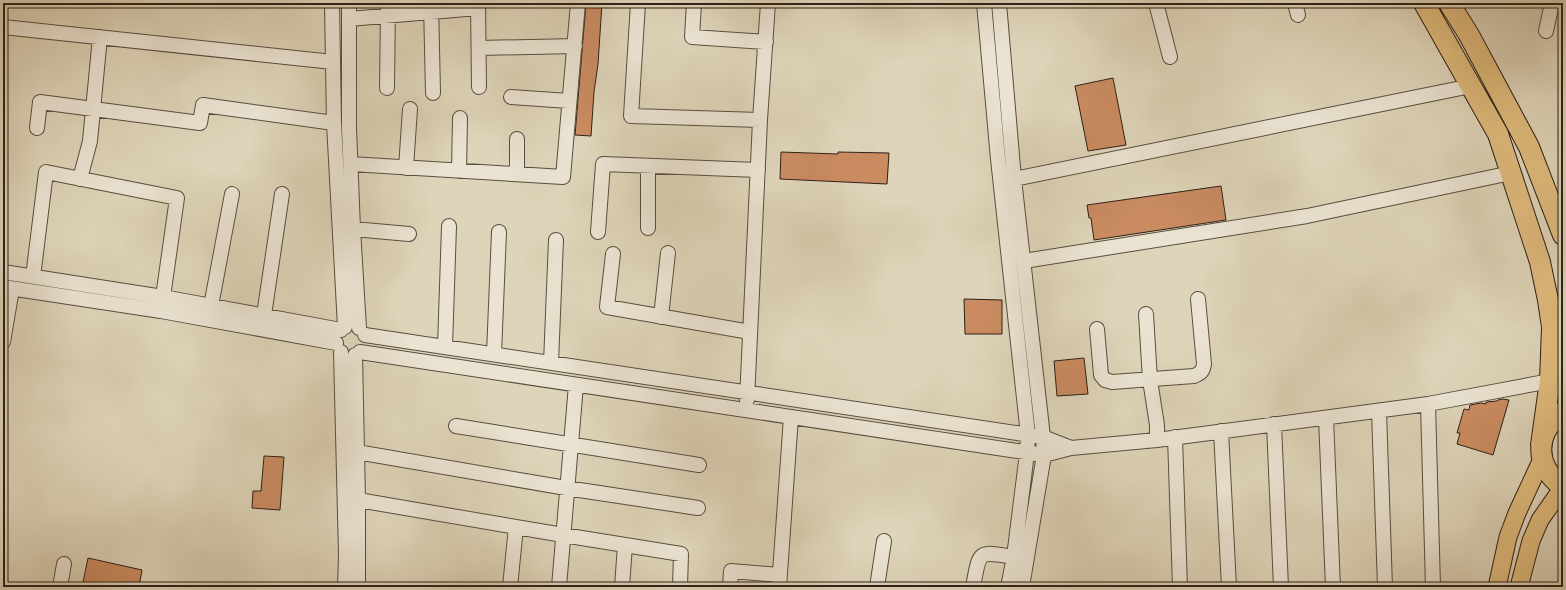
<svg xmlns="http://www.w3.org/2000/svg" width="1566" height="590" font-family="'IM FELL DW Pica',serif">
	<style>
		.building { fill: #ca8b61; stroke: #2c2118 }
		.lines { fill: none; stroke-linecap: round; stroke-linejoin: round }
		.minor-casing { stroke: #584e40; stroke-width: 16 }
		.major-casing { stroke: #2c2118; stroke-width: 19 }
		.highway-casing { stroke: #2c2118; stroke-width: 22 }
		.minor { stroke: #eae3d2; stroke-width: 14 }
		.major { stroke: #dfba7c; stroke-width: 17 }
		.highway { stroke: #dfba7c; stroke-width: 20 }
	</style>
	<rect width="100%" height="100%" fill="#ded4b9"/>
	<filter id="stains"><feTurbulence type="fractalNoise" baseFrequency=".005" numOctaves="4"/><feColorMatrix values="0 0 0 0 .2 0 0 0 0 .09 0 0 0 0 .02 0 0 0 .5 -.17"/></filter>
	<radialGradient id="worn" r=".72"><stop offset=".6" stop-color="#630" stop-opacity="0"/><stop offset="1" stop-color="#630" stop-opacity=".3"/></radialGradient>
	<path class="building" d="M586,3H602L598,64L594,92L591,136L575,135Z
		M1113,78L1126,145L1088,151L1075,86Z
		M781,152L838,154V152L889,153L887,184L780,179Z
		M1221,186L1226,220L1094,240L1091,218H1089L1087,205Z
		M964,299L1002,300V334H965Z
		M1084,358L1088,394L1057,396L1054,361Z
		M1502,399L1509,400L1493,455L1457,444L1460,433H1457L1464,409L1469,410L1470,405L1481,403L1486,404V402L1497,401L1498,400Z
		M264,456L284,457L280,510L252,508L253,491H261Z
		M88,558L142,570L139,587H82Z"/>
	<g class="lines">
		<defs>
			<path id="minor" d="M332,3L334,123L345,327
				M349,3V128L353,229L359,328
				M431,3L433,93
				M478,3L479,87
				M638,3L631,116L760,120
				M694,3L692,37L766,42
				M984,3L998,159L1028,435L1027,453L1014,557L1008,587
				M999,3L1014,179L1043,437L1044,455L1022,587
				M1156,3L1170,57
				M1295,3L1298,15
				M349,19L478,8
				M3,27L333,62
				M1546,31L1552,3
				M479,48L575,46
				M387,88L388,3
				M511,97L569,101
				M37,128L40,102L200,123L203,105L334,123
				M351,164L563,177L578,3
				M648,166V228
				M406,168L410,109
				M459,171L460,118
				M517,174V139
				M80,179L90,141L100,37
				M1014,179L1471,86
				M353,229L409,234
				M598,232L603,164L758,170
				M613,254L607,307L750,332
				M1024,261L1307,216L1511,173
				M3,272L163,297L341,330
				M33,277L46,172L177,198L163,297
				M3,287L161,311L336,343
				M211,306L232,194
				M1146,314L1150,380L1157,425V440
				M264,315L282,194
				M661,317L668,253
				M1097,329L1101,375L1105,380L1112,382L1194,376C1201,373 1203,371 1204,364L1198,299
				M365,335L1043,437L1071,448
				M3,342L12,289
				M445,347L449,226
				M341,352L346,555L345,587
				M360,352L1044,455L1071,448L1157,440L1428,404L1550,381
				M494,354L499,232
				M355,355L358,500V587
				M551,363L556,240
				M747,400L760,120L768,3
				M1428,404L1433,587
				M1379,411L1385,587
				M1326,418L1333,587
				M1274,424L1281,587
				M456,426L699,465
				M1221,431L1229,587
				M1175,437L1180,587
				M357,452L566,488L698,508
				M358,500L563,535L681,554L680,587
				M60,587L64,564
				M510,587L516,527
				M559,587L576,385
				M622,587L625,545
				M730,587L731,571L780,575
				M779,587L791,417
				M877,587L884,541
				M973,587C980,550 977,551 1014,557"/>
			<path id="major" d="M1497,587L1508,537L1517,513L1542,459
				M1519,587L1531,541L1540,520L1563,487"/>
			<path id="highway" d="M1424,3L1498,134L1540,262L1548,300L1552,327L1550,381L1541,445
				M1449,3L1469,35L1529,147L1563,235
				M1563,412C1534,433 1534,466 1563,487"/>
		</defs>
		<use href="#minor" class="minor-casing"/>
		<use href="#major" class="major-casing"/>
		<use href="#highway" class="highway-casing"/>
		<use href="#minor" class="minor"/>
		<use href="#major" class="major"/>
		<use href="#highway" class="highway"/>
	</g>
	<rect width="1566" height="590" fill="none" stroke="#ded4b9" stroke-width="16"/>
	<rect x="4" y="4" width="1558" height="582" fill="none" stroke="#2c2118" stroke-width="2"/>
	<rect x="8" y="8" width="1550" height="574" fill="none" stroke="#2c2118"/>
	<rect width="100%" height="100%" filter="url(#stains)"/>
	<rect width="100%" height="100%" fill="url(#worn)"/>
</svg>
